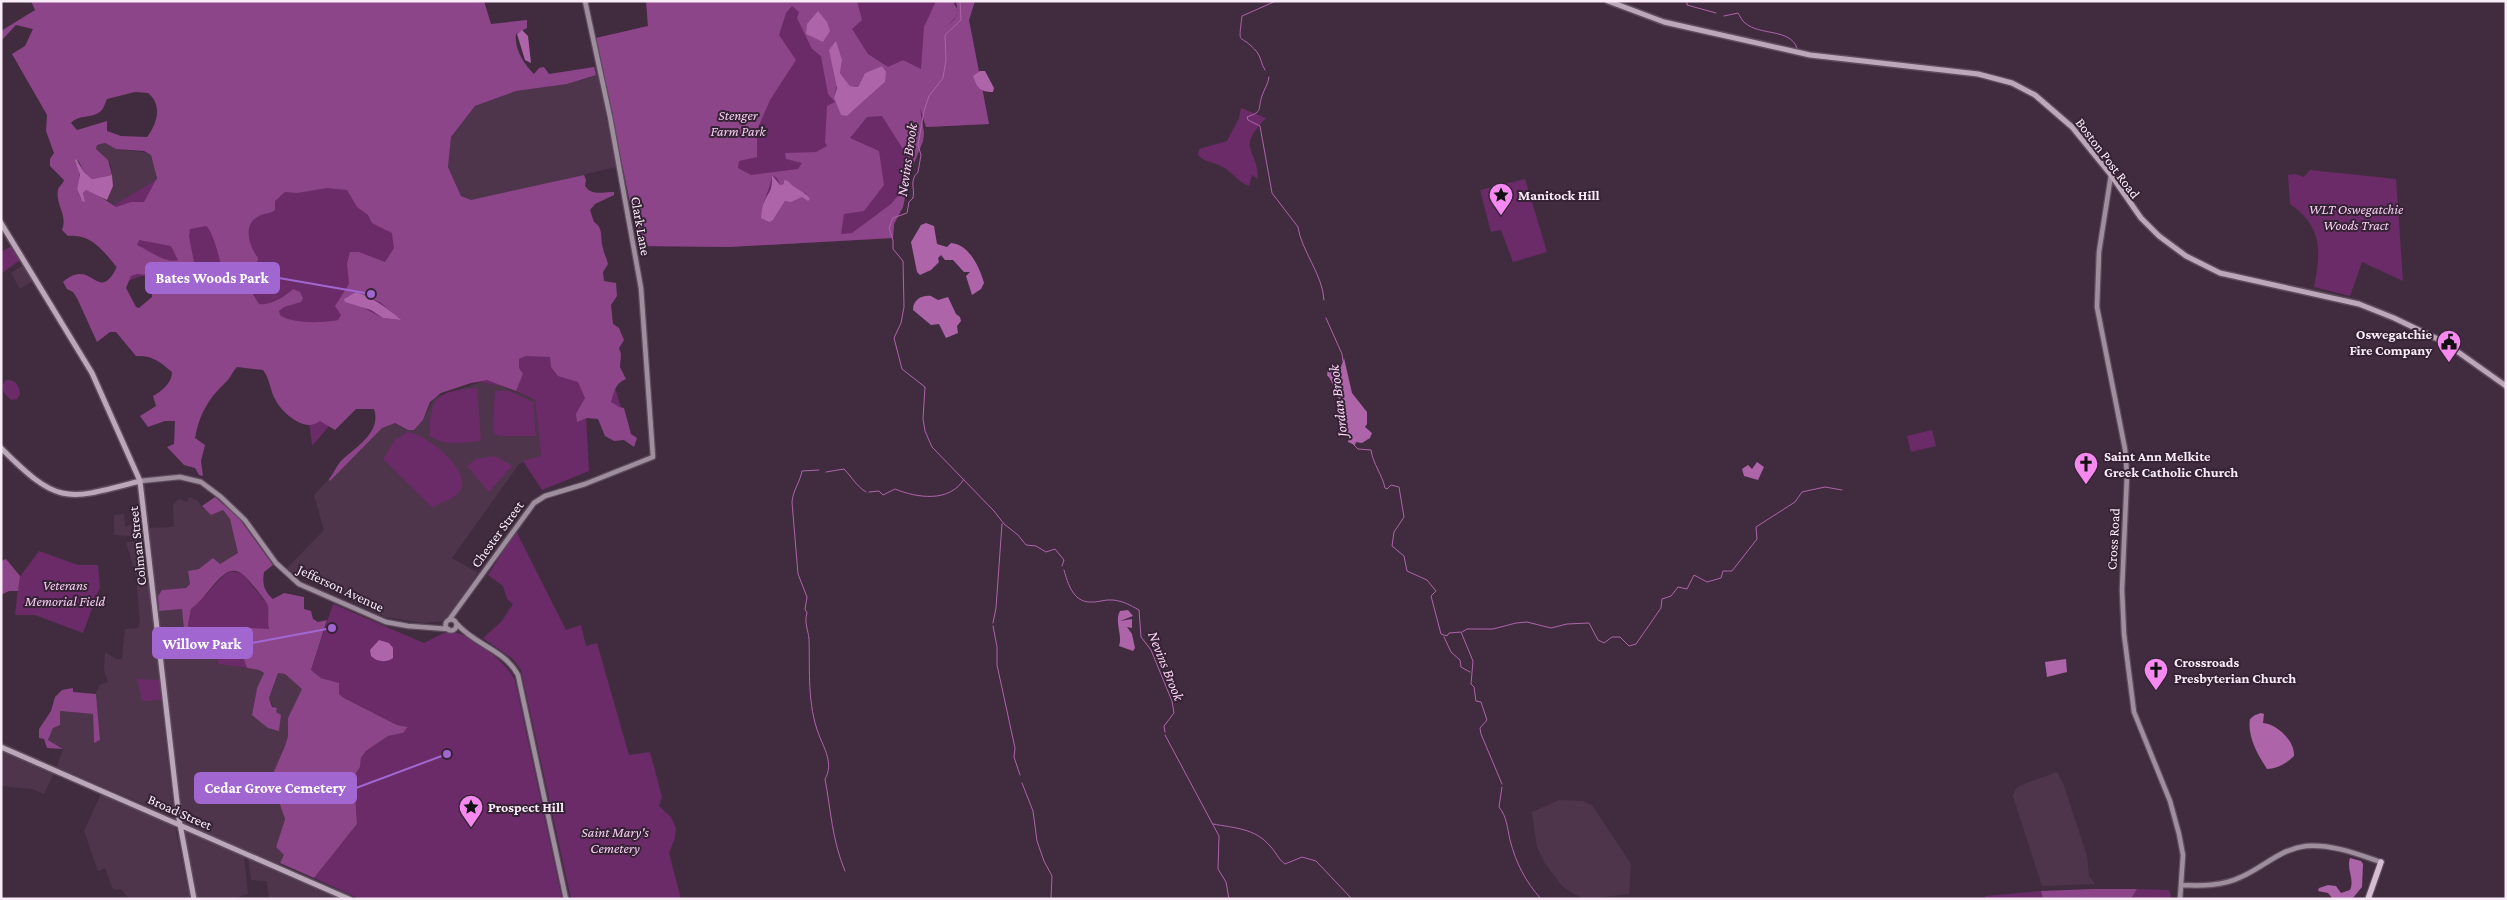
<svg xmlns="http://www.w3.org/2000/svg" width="2507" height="900" font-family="'Crimson Pro',serif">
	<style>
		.built { fill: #4e354c }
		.green { fill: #6b2b68 }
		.forest { fill: #8b4588; fill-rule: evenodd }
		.water { fill: #ad64a9 }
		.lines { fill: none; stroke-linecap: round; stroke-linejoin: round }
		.stream { stroke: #ad64a9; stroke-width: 1 }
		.secondary-casing { stroke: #5e4b5d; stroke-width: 7 }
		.primary-casing { stroke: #5e4b5d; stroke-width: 8 }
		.motorway-casing { stroke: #5e4b5d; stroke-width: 8 }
		.secondary { stroke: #9f8e9d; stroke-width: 4.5 }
		.primary { stroke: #bca7ba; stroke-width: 5 }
		.motorway { stroke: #d7bdd4; stroke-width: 5.5 }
		.labels { text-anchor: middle; stroke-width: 4; stroke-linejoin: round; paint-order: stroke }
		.park-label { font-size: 14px; font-style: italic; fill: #f4cdf1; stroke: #362235 }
		.street-label { font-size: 14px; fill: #f9ecf8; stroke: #362235 }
		.poi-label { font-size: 14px; font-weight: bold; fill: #f9ecf8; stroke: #362235; text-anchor: start }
		.water-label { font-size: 15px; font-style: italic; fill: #fdd6f9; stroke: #362235 }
		.leader { fill: none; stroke: #a166d0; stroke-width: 2 }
		.callout-dot { fill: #a166d0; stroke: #362235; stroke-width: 2 }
		.callout { fill: #a166d0; stroke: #a166d0; stroke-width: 2 }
		.callout-label { font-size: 15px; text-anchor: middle; font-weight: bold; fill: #fff }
	</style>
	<rect width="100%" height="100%" fill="#412c3f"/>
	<path class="built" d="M594,67H596L616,167L478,200H471L461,196L448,167L451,137L475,106L516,91L567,84L594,76L595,75Z
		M105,143L116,149L150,153L157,174L155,182L114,206L107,200L113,185L111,165L96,149L97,145Z
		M23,265L33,281L20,289L11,273Z
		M481,382L504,387L535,400L541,456L519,464L452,558L478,573L448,618L442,621L423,623L385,617L286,569L324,530L314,495L329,479L331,480L367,441L382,428L393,423L408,430H414L423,420L434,398Z
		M189,497L198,501L203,509L223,510L230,519L239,553L220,564L213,559L199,569L188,571L190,584L186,588L162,590L158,596L159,610L182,609L184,630L207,629L209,657L217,658L218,664L259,670L264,673L257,688L252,715L276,712L269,698L278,673L285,674L303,689L288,718V736L285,746L264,794L278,799L285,819L276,847L284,855L279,866L183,822L149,528L174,527L173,505L179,499L187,502Z
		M124,514L125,526L141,523L143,537L114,535V515Z
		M126,542H144L174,817L57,767L63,749L48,740L53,728L60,725V711L93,714L94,743L100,740L96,692L100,685L108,682L104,669L105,652L116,659H122L125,629L138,628L140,623L136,576Z
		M1,750L54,773L44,794L32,789L1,786Z
		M2057,772L2063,783L2087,856L2089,876L2095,884L2042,886L2013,796L2015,790L2021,785Z
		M101,794L175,827L190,899H129L121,889L115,890L112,887L105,868L98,871L84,831Z
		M1559,800L1583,801L1592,805L1631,864L1629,894L1586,899L1574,894L1562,886L1544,862L1537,847L1532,812Z
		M184,830L244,856L248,894L232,899H197Z
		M248,858L290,877L341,899H269L267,881L251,880Z"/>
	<path class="green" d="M646,1H955L954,4L958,10L956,17L945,28C958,16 959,18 956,1H975L969,20L989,124L926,127L920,108L924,133L923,141L910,173L903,207L894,224L893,238L729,247L639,246L596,38L648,26Z
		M299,93L472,271L574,251L622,411L586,415L589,471L542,490L523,461L541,456L535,400L509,388L481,382L357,393L312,446L309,421L276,366L154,298L155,276C142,274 134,278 123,284L93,218Z
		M1241,108L1266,118C1235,150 1258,148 1258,179L1252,175L1249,186C1237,181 1234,174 1223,167C1215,162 1205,163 1198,155L1199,149L1227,141L1239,118Z
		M2310,170L2396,179L2403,281L2362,262L2350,296L2314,287C2321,251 2323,227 2290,204L2288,175L2295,174L2304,177Z
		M1525,179L1547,252L1513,262L1501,230L1491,232L1480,190Z
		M12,246L20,260L1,274V252Z
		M6,380C15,379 20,386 20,394L17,399L11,400L4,393L2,385Z
		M477,388L481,441C464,443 444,446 430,436C429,396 438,391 477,388Z
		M495,391H509L533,402L536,436H499L494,433L493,424Z
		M1932,430L1936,446L1911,452L1907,436Z
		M408,432C426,434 470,469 461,489C455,502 441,499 433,508L383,459L395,440Z
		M492,456L499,458L512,466L489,492L467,466L476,459Z
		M516,531L566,630L581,625L586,646L597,643L629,755L650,752L662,797L659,806L671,817L676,828L675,838L669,853L681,899H571L521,670L513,659L483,638L501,622L513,604L507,599L503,586L488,575Z
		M39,551L78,565H98L100,587L83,633L35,615H15L19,578Z
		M229,571L242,573L268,605L269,629L240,645L247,668L218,664L217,658H209L207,629L190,630L188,625L191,609C205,598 214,583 229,571Z
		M333,604L424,643C432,639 442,633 450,632C468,631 509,664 515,681L562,899H360L314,878L357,824L354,776L360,767L361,758L366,751L388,736L403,733L408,727L397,725L344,698L339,694L338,683L321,678L311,670Z
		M137,679L159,680L161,700L142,701Z
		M2137,889L2169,890L2172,899H2131Z
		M2041,891L2043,899H1985V896Z"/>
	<path class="forest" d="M31,1H484L491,24L527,20V28L516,34C514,49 524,64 534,74L539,68L544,67L549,74L594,67L596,75L593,76L567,84L516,91L475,106L451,137L448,167L461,196L471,200L584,175L586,180L585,186C593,197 603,191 614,192V195L595,204L590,210L594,222C604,228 600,238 603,248C604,254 607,259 608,264L603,272L604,281L616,283L617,296L611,305L613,324L619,328L624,340L619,348L621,354L620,367L626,379C615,383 614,392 611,402L619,407L624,408L631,434L637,438L634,447L624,440L614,441L605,436L598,419L587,418L577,422L576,414L585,398L578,382L558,376L551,367L550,357L526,356L519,359V368L523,374L516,391L487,380L471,383L441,393L430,402L423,420L414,430H408L395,423L382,428L330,481L329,479C334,473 336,467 340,462C355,447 382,433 374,409H356L335,430L320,421C317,423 313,425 309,425C297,425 280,410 275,399C270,390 270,379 263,370L237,367C232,372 230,379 225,383C208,399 199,415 195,438L205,445L201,461L203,476L199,475L195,468L184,465L167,447L174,444L175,421H165L148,427L140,416L156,406L153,396C162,391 172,383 172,372C159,361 152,355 136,356L116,332H110L97,342L77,298L73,292L67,289L63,282C93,256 97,306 117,267C103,251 91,233 68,236L62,230C68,214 55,205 58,190C59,186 63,184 64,180L50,166V159L54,153L46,131L47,115L12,54L25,46L33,29L16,25L1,41V31L35,10ZM135,92L148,93C163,105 157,124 147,137L121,136L107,131V121L77,130L71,123C79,114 92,119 101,111C104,108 105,103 107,99ZM105,143L116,149L144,151L151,155L157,178L144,202H131L116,207L95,193L86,190L83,193L84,201L81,199L77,189L80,179L78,160L84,172L92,179L112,175L108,160L96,149L97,145ZM327,188L347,190L357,207L368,215L372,223L392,233L394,248L385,262L359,252H350L347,263L349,284L335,306L341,315L338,320C325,323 290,324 280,315L279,311L284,307L301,302L303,298L300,292L293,289C286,296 270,306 259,304L252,293L260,280L256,269L258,258C249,246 242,224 259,216C265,213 270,214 275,210V201L285,192L297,193ZM206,226C212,229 221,261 221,268C221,271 217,276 215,279L196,272L189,237L190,229ZM139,240L171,246L178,260C166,264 148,250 137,245ZM137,274L149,275L152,280V297L139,308L136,307L126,288L131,276ZM356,293L380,302L400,320L383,318L345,298Z
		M646,1H857L862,20L852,29L868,54L888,67L903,60L921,69L924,27L936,1H955L954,4L958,10L956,17L945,28C958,16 959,18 956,1H975L969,20L989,124L926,127L920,108L924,133L923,141L910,173L903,207L894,224L893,238L729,247L639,246L596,38L648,26ZM792,6L799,12L797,18L812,49L821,56L828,94L835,102L827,106L825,142L827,146L816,152L785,153L786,159L802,163L798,169L751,175L738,168L739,161L757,157V130L770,100L796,60L779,35L786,13ZM842,60L840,73L850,86L858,87L865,73L882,66L885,82L847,116L841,114L834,98ZM882,116L910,160L903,190L891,204L852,233L841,234L844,214L864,211L884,185L879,151L850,138L867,117ZM772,175L777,178L780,185L784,184L807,194L785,201L773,220L761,218C762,201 770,191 772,175Z
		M215,497L239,518L273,565L264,572C262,584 264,591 273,599L284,593L304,597V609L311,611L313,619L318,622L327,620L311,670L321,678L339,683V694L344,698L397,725L408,727L403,733L388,736L366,751L361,758L360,767L354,776L357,824L314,878L280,863L284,855L276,847L285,819L278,799L264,794L285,746L288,736V718L302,689L285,674L278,673L269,698L272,707L277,708L276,712L281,715L279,731L268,728L252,715L257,688L264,673L259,670L247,668L239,645L251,628L269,629C267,621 269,613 268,606C267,601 245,575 241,573C236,570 230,570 226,573C212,583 205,599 191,609L188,625L190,630H184L182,609L159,611L158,596L162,590L186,588L190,584L188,571L199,569L213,558L220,564L238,553L230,519L223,510L211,515L202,506Z
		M6,559L20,576L18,591H9L1,595V561Z
		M73,688V692L96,694L100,740L94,743L93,714L60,711V725L53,728L48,740L63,749L47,748L44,739L39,738V729L51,711L55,697L62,690Z
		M2092,889H2137L2131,899H2043L2041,891Z"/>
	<path class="water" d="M818,11L827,22L830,31L823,42L806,34L807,24Z
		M522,30L528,36L531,63L525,60L517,34Z
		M836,41L842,60L840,73L850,86L858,87L865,73L882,66L886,72L885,82L847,116L841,115L834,98L837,88L829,50Z
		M980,71H985L994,88L993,92C979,92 977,87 973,76Z
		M76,159L84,172L92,179L112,175L113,186L107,200L86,190L83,193L85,202L82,201L77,189L80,175L75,160Z
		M772,175L780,185L784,184V180L788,181C795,190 804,190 810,199L808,201L802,197L791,202L785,201L773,220L769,222L761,218C762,204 764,202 770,191C772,187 772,180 772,175Z
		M926,223L934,226L937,244L947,247L951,243C969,244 980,268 984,283L981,289L972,295L966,276L970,272H964L953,260H945L941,255L938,258L939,262L931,270L920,275L917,272L911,242L921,225Z
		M356,292C372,297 389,309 401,320L383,318L371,310L345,302L344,299Z
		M931,296L938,300L948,297L956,314L960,317L961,321L957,326L958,333L946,338L939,324L931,325L913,310C913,300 921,295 931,296Z
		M1344,358L1352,393L1367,412V424L1365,427L1372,433L1370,438L1362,443L1356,442L1355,445L1348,442L1349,437L1345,431L1343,419L1341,417L1340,400C1334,393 1334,382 1327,375L1328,369L1334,370L1341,367Z
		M1757,462L1764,467L1758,480L1744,476L1742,469L1748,465L1752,469Z
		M1128,610L1133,616L1120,621L1132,619V628L1127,627L1132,634L1135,648L1133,651L1119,646C1123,635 1114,622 1120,611Z
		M379,640L389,643L393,648V658C386,663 377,662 371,656L370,650Z
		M2066,659L2067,672L2047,677L2045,662Z
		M2261,713L2264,714L2263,723C2277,724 2295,741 2294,756C2287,763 2277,769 2267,769C2258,755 2247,736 2250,719L2255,715Z
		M2350,858L2361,861L2363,864L2362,887L2352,899H2333L2328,893L2318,891L2319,888L2328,885L2336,886L2341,893L2350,890C2355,879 2346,869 2350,858Z"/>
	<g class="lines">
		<path class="stream" d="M960,1L961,20L945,35L946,60L943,78L929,96L924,111L918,145L921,155L918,172C909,181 915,187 913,198L909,202L907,213L893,218L889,228L893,240V249L903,261L904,307L901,323L894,338L902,369L925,387L923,419L925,431L932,447L994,511L1004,524L1018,535L1026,545L1036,546L1046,552L1055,549L1064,560L1062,566
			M1687,1V5L1716,13
			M1724,16L1738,13C1740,16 1742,21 1745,23C1760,36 1790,28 1797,48
			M1265,70C1261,64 1261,57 1257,52C1239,31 1238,49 1242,16L1276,1
			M1269,77C1268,85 1264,89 1262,96C1257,110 1264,111 1247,117L1248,120L1260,126L1272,193L1298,227C1301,250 1323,275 1324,300
			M1326,318L1342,354L1343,361
			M1353,444L1358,449L1371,450C1373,464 1382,474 1385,488L1387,489L1391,485L1399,487L1404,517L1394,532L1392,546L1404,556L1407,571L1427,580L1436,591L1431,596L1441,634L1447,636L1449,633L1461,632L1473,661L1471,684L1474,687L1476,701L1481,702L1487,720L1480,728L1481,734L1502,784
			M819,470L802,471C800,482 793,490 792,502L798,574L807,597L805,609L807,613C804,623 808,629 809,639C810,671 807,704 819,735C824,748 834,764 825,779C831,811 832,840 845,871
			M826,472L844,469C852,477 856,486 866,492
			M869,492L879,491L883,495L895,489C917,498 950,503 964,479
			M1064,570C1068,584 1073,601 1089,602C1097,603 1105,599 1113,600C1123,601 1130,605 1139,610L1141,637L1151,650L1172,701L1174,713L1164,726L1165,732
			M993,623L996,608L1002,524
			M993,626L997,647V665L1015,748L1014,757L1020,775
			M1462,632L1467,629H1493L1516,623L1527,622L1551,628L1567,624L1589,623L1598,640L1604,643L1612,637H1620L1629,646L1636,644L1661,608L1662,599L1671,596L1678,587L1687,589L1694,575L1707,582L1721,578L1723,571H1732L1757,539L1756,527L1795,502L1802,492L1825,487L1842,490
			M1444,637L1451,652L1460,660L1461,667L1470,672
			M1165,735L1219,836L1218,869L1226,882L1229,899
			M1022,783L1033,811L1037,841L1044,861L1052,876L1051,899
			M1502,787L1499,807C1507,817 1507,827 1510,840C1516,863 1525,881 1541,899
			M1213,824C1234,828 1255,828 1270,846C1276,852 1278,859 1285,864L1302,857L1316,861L1352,899"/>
		<defs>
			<path id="secondary" d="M2111,175L2099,252L2097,307L2125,449L2127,475L2122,590L2124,634L2134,712L2170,801L2179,834L2183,855L2180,899
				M140,481L180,477L201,482L221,497L245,520L276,563L299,584L386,622L408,626L448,629
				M445.5 625a5.5 5.5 0 1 1 11 0a5.5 5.5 0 1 1-11 0Z
				M449,620L534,503L545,496L585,484L653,457L641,288L610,117L585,1
				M457,624C475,645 505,650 518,675L566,899
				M2181,885C2201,886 2223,886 2241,877C2264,867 2280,849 2306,846C2332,844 2357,854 2381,862"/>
			<path id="primary" d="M1608,1L1664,22L1810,55L1978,74L2012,83L2035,95L2072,127L2111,175L2141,218L2159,236L2186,256L2220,273L2359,304L2394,318L2444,342L2506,386
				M1,223L92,373L140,481L179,819L194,899
				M1,448C58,505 65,501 140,481
				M1,747L349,899"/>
			<path id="motorway" d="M2368,899L2381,862"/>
		</defs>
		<use href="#secondary" class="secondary-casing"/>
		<use href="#primary" class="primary-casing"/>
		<use href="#motorway" class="motorway-casing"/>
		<use href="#secondary" class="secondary"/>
		<use href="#primary" class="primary"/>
		<use href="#motorway" class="motorway"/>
	</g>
	<defs>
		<symbol id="sight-pin" viewBox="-11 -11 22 30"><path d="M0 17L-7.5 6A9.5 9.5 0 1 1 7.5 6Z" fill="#f589ef" stroke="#362235"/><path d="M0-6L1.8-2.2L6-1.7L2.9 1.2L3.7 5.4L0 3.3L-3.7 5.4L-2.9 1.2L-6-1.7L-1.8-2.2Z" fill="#111"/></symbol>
		<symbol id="civic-pin" viewBox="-11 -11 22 30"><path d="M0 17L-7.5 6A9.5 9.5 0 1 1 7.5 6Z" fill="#f589ef" stroke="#362235"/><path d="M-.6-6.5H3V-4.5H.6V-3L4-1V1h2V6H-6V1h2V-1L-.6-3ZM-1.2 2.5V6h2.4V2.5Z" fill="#111"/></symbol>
		<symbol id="church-pin" viewBox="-11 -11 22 30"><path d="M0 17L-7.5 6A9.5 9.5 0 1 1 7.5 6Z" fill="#f589ef" stroke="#362235"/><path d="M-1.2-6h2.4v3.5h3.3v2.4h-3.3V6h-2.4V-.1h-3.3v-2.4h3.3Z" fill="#111"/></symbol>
	</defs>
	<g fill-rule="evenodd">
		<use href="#sight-pin" x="1487" y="181" width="28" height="38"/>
		<use href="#civic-pin" x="2435" y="328" width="28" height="38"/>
		<use href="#church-pin" x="2072" y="450" width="28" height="38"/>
		<use href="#church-pin" x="2142" y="656" width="28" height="38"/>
		<use href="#sight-pin" x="457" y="793" width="28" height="38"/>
	</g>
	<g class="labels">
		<g class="park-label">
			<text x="738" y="120">Stenger<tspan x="738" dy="16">Farm Park</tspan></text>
			<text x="2356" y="214">WLT Oswegatchie<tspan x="2356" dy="16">Woods Tract</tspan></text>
			<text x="65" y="590">Veterans<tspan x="65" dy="16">Memorial Field</tspan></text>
			<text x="615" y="837">Saint Mary's<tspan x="615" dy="16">Cemetery</tspan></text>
		</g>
		<g class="street-label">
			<text transform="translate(2108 158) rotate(53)" y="5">Boston Post Road</text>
			<text transform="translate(641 226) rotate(80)" y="5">Clark Lane</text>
			<text transform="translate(497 534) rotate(-54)" y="5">Chester Street</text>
			<text transform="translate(2113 539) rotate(-87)" y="5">Cross Road</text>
			<text transform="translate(137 546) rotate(-96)" y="5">Colman Street</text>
			<text transform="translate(341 588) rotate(25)" y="5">Jefferson Avenue</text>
			<text transform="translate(180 812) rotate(24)" y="5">Broad Street</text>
		</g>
		<g class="poi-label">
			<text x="1518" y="200">Manitock Hill</text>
			<text x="2432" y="339" text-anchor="end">Oswegatchie<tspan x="2432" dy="16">Fire Company</tspan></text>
			<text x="2104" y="461">Saint Ann Melkite<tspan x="2104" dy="16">Greek Catholic Church</tspan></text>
			<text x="2174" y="667">Crossroads<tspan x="2174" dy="16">Presbyterian Church</tspan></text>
			<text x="488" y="812">Prospect Hill</text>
		</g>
		<g class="water-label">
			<text transform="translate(907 160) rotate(-82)" y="5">Nevins Brook</text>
			<text transform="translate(1338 401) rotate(-97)" y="5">Jordan Brook</text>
			<text transform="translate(1166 666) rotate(68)" y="5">Nevins Brook</text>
		</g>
	</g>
	<path class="leader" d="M371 294L279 278M332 628L252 643M447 754L356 788"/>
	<g class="callout-dot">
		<circle cx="371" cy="294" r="5"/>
		<circle cx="332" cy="628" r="5"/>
		<circle cx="447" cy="754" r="5"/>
	</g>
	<g class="callout">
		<rect x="146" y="263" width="133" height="30" rx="5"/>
		<rect x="153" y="628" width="99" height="30" rx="5"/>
		<rect x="195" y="773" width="161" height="30" rx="5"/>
	</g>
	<g class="callout-label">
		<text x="212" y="283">Bates Woods Park</text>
		<text x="202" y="649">Willow Park</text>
		<text x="275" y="793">Cedar Grove Cemetery</text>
	</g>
	<rect width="2507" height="900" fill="none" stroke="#f9ecf8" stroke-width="5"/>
</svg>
